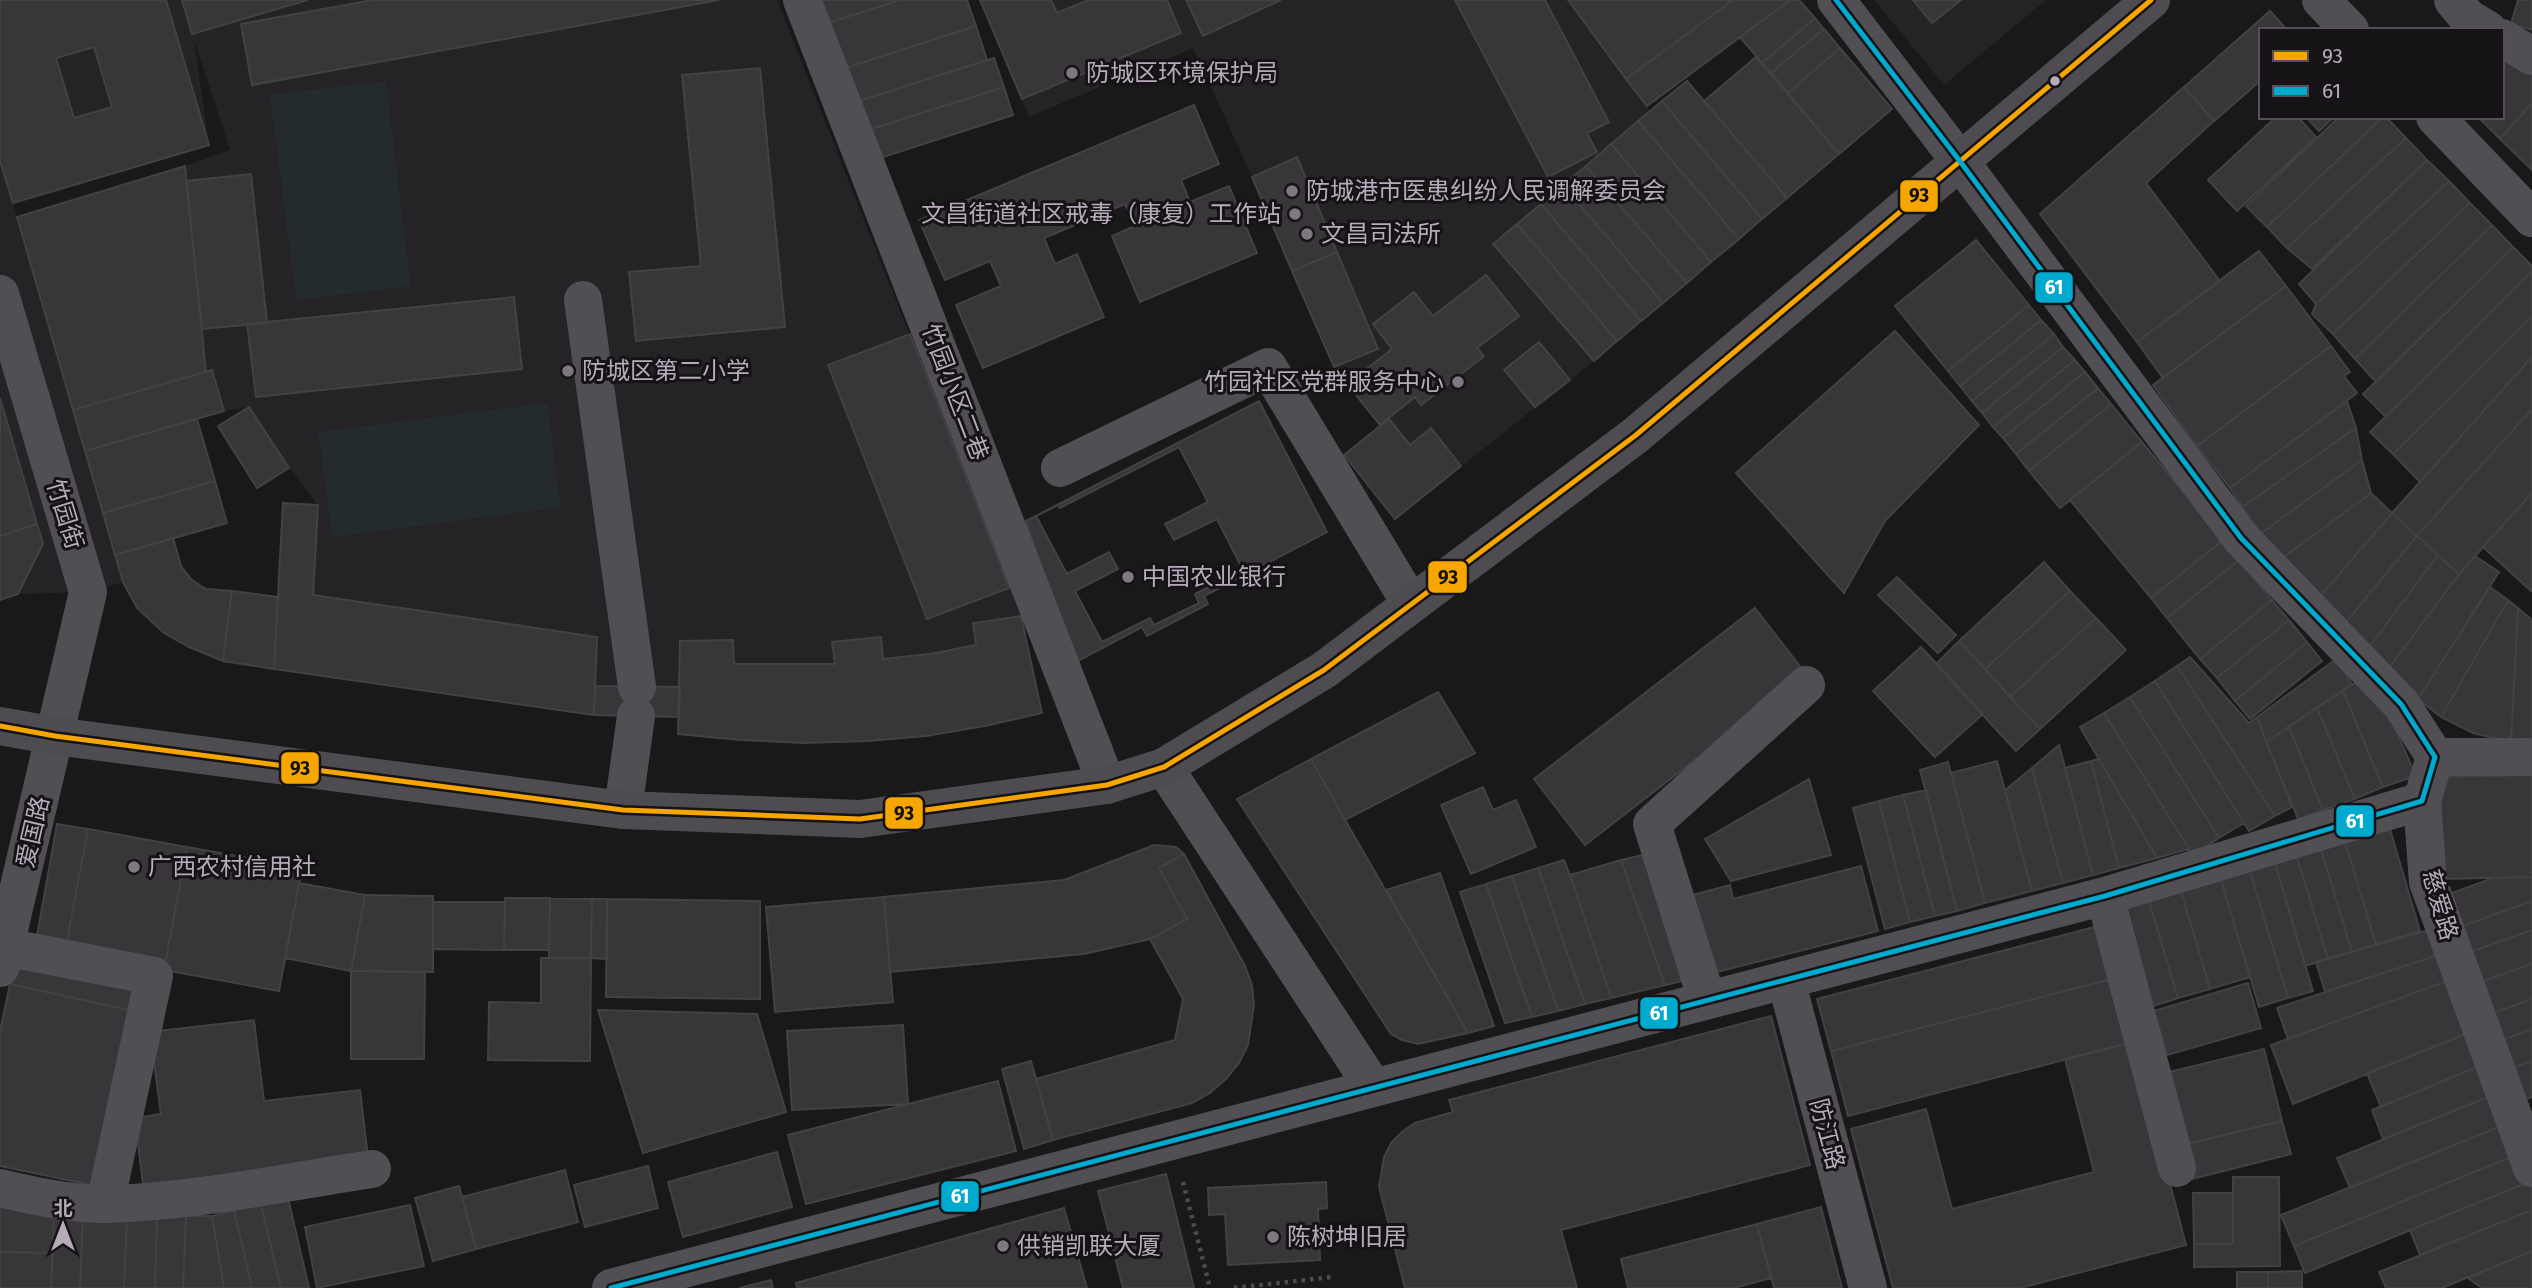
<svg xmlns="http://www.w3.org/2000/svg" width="2532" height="1288" font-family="'Fira Sans','Noto Sans SC',sans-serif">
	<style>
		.built { fill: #252325 }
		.green { fill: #242b2d }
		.building { fill: #383638; stroke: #444145; stroke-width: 2; fill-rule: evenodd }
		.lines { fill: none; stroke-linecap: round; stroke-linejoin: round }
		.path { stroke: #4e4b4f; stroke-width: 4.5; stroke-dasharray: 3.5 5; stroke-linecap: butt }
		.minor { stroke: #524f54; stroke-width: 38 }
		.major { stroke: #4e4c50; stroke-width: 38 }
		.bus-1-casing { stroke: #151315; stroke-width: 10 }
		.bus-2-casing { stroke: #151315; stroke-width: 10 }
		.bus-1 { stroke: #f7a600; stroke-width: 5 }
		.bus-2 { stroke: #00a9ce; stroke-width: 5 }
		.poi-dot { fill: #7f7782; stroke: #151315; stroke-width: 2.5 }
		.bus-dot { fill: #b6aabb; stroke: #151315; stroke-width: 2.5 }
		.labels { text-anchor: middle; stroke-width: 6; stroke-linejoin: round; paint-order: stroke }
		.poi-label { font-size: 24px; fill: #b6aabb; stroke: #151315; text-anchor: start }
		.street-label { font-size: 24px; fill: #b6aabb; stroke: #151315 }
		.line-badge { stroke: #151315; stroke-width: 2.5 }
		.badge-label { font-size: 19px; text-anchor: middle; font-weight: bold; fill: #fff }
		.pale-badge-label { font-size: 19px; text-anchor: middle; font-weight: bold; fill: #111 }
	</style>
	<rect width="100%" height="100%" fill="#191919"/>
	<path class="built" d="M0,0H777L1021,616L1042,713L985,726L926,736L867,741L804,743L741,740L678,734L679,717L594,715L597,637L313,595L318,505L289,468L249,407L224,411L212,370L206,372L185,166L230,150L194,39L209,145L13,203L123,582L88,592L18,594L43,544L0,396Z
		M980,0H1568L1650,111L1493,244L1594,361L1395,519L1344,455L1379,425L1334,367L1252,177L1193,48L1029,117Z
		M1874,0H2046L1944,85Z"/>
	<path class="green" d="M386,81L411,286L296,300L270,95Z
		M547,403L561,507L332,537L318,432Z"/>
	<path class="building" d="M0,0H166L209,145L13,203L0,161ZM94,47L112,107L74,118L56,58Z
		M182,0H308L192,34Z
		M373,0H719L252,85L241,24Z
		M817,0H900L825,24Z
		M900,0H967L976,26L839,70L825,24Z
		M980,0H1051L1057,13L1088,0H1167L1181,33L1022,99Z
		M1186,0H1281L1203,36Z
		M1455,0H1545L1609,122L1587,133L1597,152L1548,177Z
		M1568,0H1733L1626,79Z
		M1733,0H1790L1647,106L1626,79Z
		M1790,0H1799L1815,18L1762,63L1740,37Z
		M1913,0H1961L1932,23Z
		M2518,0H2532V30L2511,24Z
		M2270,11L2287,30H2261V80L2214,121L2184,87Z
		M1815,18L1824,29L1771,73L1762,63Z
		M976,26L987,60L850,104L839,70Z
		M1824,29L1840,48L1788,93L1771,73Z
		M1840,48L1892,109L1839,154L1788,93Z
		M1756,57L1839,154L1787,198L1704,101Z
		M994,58L1004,87L865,131L856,102Z
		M2502,59L2532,73V103L2500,139L2478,117H2502Z
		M760,68L785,327L636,341L629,272L701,266L682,75Z
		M1687,81L1787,198L1762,219L1662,101Z
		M1004,87L1013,115L874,160L865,131Z
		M2184,87L2214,121L2146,183L2220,281L2137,342L2040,214Z
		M1662,101L1762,219L1739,239L1638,121Z
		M2532,103V170L2500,139Z
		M1194,105L1219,164L1181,180L1190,202L1229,186L1257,253L1140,302L1112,236L1135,226L1125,204L1044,238L1055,264L1077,254L1104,317L983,368L956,305L1001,286L990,261L945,280L919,220Z
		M2276,117H2298L2316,137L2237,211L2208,180Z
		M2306,117H2334L2319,131Z
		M2339,117H2383L2267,227L2246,206Z
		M2383,117H2386L2406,138L2287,248L2267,227Z
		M1638,121L1739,239L1711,262L1611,144Z
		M2406,138L2427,160L2312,269L2287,248Z
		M1611,144L1711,262L1687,283L1586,166Z
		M1297,157L1337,252L1292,271L1252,177Z
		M2427,160L2449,181L2316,304L2299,284Z
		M185,166L206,372L73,410L17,217Z
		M1586,166L1687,283L1663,303L1563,185Z
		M251,174L267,323L202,329L186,181Z
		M2449,181L2470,203L2333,334L2312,314L2316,304Z
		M1563,185L1663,303L1641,321L1541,204Z
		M2470,203L2492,225L2355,359L2333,334Z
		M1541,204L1641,321L1617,341L1517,224Z
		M1517,224L1617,341L1594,361L1493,244Z
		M2492,225L2513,247L2376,382L2355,359Z
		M1976,240L2029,305L1948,371L1895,306Z
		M2513,247L2532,266V271L2386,417L2363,394Z
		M2259,251L2286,286L2163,378L2137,342Z
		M1337,252L1378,349L1334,367L1292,271Z
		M2532,271V316L2393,454L2370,432Z
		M1486,275L1519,316L1477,348L1484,356L1421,405L1415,397L1380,425L1347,384L1392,349L1373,324L1414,292L1433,316Z
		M2286,286L2331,346L2197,446L2153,385Z
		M514,297L522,369L256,397L247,324Z
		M2029,305L2041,320L1960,386L1948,371Z
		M2532,316V357L2420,482L2393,454Z
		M2041,320L2054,334L1972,401L1960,386Z
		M1895,331L1979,425L1885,521L1844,593L1736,473Z
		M910,334L1009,588L927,619L828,365Z
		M2054,334L2063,347L1982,413L1972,401Z
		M1539,342L1570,380L1535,407L1504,370Z
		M2331,346L2350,372L2344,376L2357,393L2230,488L2197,446Z
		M2063,347L2075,360L1993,427L1982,413Z
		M2532,357V409L2417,536L2392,513Z
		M2075,360L2085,372L2003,438L1993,427Z
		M212,370L224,411L85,451L73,410Z
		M2085,372L2098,388L2016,454L2003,438Z
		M2098,388L2111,404L2029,471L2016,454Z
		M0,398L37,524L0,536Z
		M1259,401L1327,532L1204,596L1208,604L1147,636L1142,627L1078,661L1057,619L1026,521Z
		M2347,401L2356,428L2242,507L2230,488Z
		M2111,404L2142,442L2060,508L2029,471Z
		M249,407L289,468L257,488L218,426Z
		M2532,409V493L2459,574L2417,536Z
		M197,419L215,481L103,513L85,451Z
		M1389,419L1410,445L1431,428L1461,466L1395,519L1344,455Z
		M2356,428L2362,460L2261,533L2242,507Z
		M2142,442L2223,540L2151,598L2070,500Z
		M1179,447L1208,502L1165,524L1174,540L1217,519L1245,574L1223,586L1221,581L1195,594L1199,603L1154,625L1150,618L1102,642L1075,591L1118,569L1109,552L1067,574L1036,516L1058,505L1060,508Z
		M2362,460L2371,493L2284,557L2261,533Z
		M215,481L227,523L115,555L103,513Z
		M2371,493L2392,513L2317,600L2284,557Z
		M2532,493V590L2531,591L2483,547Z
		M283,503L318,505L313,595L597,637L594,715L274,669Z
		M2392,513L2417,536L2342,627L2317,600Z
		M37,524L43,544L18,594L0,600V536Z
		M2417,536L2438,555L2365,653L2342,627Z
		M173,538L181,566L192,580L206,589L232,591L223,661L189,647L164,633L137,608L123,582L115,555Z
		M2223,540L2239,560L2167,618L2151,598Z
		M2438,555L2459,574L2386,672L2365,653Z
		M2475,556L2499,572L2418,699L2386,672L2459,574Z
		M2239,560L2272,600L2200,659L2167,618Z
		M2044,562L2070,591L1985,669L1959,641Z
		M1897,577L1956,635L1938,653L1878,595Z
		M2490,587L2508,600L2441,717L2418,699Z
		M232,591L278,597L274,669L223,661Z
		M2070,591L2096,618L2010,697L1985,669Z
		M2272,600L2289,620L2217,678L2200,659Z
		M2508,600L2518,608L2511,742L2473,733L2441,717Z
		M1755,608L1806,674L1585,845L1534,779Z
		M2518,608L2532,620V744L2511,742Z
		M1021,616L1042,713L985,726L926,736L867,741L804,743L741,740L678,734L680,641L733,640L734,664H835L832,642L881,637L883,659L930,654L976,645L973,623Z
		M2096,618L2126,650L2040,729L2010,697Z
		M2289,620L2307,642L2235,701L2217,678Z
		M1959,641L2040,729L2016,751L1936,664Z
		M2307,642L2322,661L2250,719L2235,701Z
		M1921,647L1983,714L1935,757L1873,691Z
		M2190,657L2249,723L2257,717L2292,807L2275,816L2177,666Z
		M2332,662L2338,663L2352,684L2266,742L2257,717Z
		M2177,666L2275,816L2249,831L2155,681Z
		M2359,680L2386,708L2416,776L2383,787L2343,691Z
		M2155,681L2244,823L2219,838L2130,697Z
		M595,686L680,687L679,717L594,715Z
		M2343,691L2383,787L2355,799L2317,708Z
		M1438,692L1475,753L1345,820L1311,759Z
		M2130,697L2219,838L2193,855L2104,713Z
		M2317,708L2355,799L2323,810L2289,727Z
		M2104,713L2189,849L2157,858L2080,727Z
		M2289,727L2323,810L2298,819L2266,742Z
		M2059,745L2093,875L2063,883L2032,768Z
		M1311,759L1345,820L1468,1033L1418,1044L1402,1040L1391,1034L1237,799Z
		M2099,759L2157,858L2119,868L2091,761Z
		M1997,761L2032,891L1985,903L1951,773Z
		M2091,761L2119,868L2093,875L2065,768Z
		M1948,762L1985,903L1957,911L1920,770Z
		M2032,768L2063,883L2032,891L2005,790Z
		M2532,775V877L2442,879L2440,777Z
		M1809,779L1831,855L1731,881L1705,839Z
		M1483,787L1493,810L1516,800L1536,847L1471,874L1441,805Z
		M1926,790L1957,911L1935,916L1903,795Z
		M1903,795L1935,916L1910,922L1879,801Z
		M1879,801L1910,922L1885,929L1853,808Z
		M57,824L88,829L65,952L35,947Z
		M88,829L187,847L164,970L65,952Z
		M2390,829L2420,931L2376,944L2345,842Z
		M2345,842L2376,944L2352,952L2321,849Z
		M1154,845L1176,847L1184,854L1159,868L1187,919L1150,939L1084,954L890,972L884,897L1064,880Z
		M187,847L302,868L279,991L164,970Z
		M2321,849L2352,952L2328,959L2297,857Z
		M1184,854L1245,966L1252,985L1254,1005L1248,1045L1239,1063L1226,1079L1210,1093L1192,1103L1053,1140L1036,1079L1175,1040L1183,999L1150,939L1187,919L1159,868Z
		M1647,854L1691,979L1665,985L1621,860Z
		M2297,857L2328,959L2305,966L2275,863Z
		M1564,860L1570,875L1611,998L1585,1004L1538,868Z
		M1621,860L1665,985L1611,998L1570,875Z
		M2275,863L2313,991L2288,998L2250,871Z
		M1861,866L1878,931L1709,974L1689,896L1730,885L1733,899Z
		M1538,868L1585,1004L1558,1011L1512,876Z
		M2250,871L2288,998L2259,1007L2221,880Z
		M1440,873L1494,1026L1468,1033L1386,890Z
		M1512,876L1558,1011L1532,1017L1486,884Z
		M2532,877V901L2460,927L2449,894L2493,878Z
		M2221,880L2250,977L2210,989L2181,891Z
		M299,883L365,895L351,971L285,958Z
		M1486,884L1532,1017L1505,1023L1460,892Z
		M2181,891L2210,989L2178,998L2149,901Z
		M365,895L433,896V972L351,971Z
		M884,897L893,1002L775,1012L766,907Z
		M505,898H550L549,950H504Z
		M550,898L592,899L591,958H549Z
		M592,899H607V959L591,958Z
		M607,899L760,901V999L606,997Z
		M2149,901L2178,998L2147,1008L2118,910Z
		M2532,901V930L2468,953L2460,927Z
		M433,902H505L504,950L433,949Z
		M2102,925L2116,978L1831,1051L1817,999Z
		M2429,930L2438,955L2325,992L2316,962Z
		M2532,930V964L2478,983L2468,953Z
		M16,955L139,982L133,1011L10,984Z
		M2438,955L2447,981L2288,1039L2277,1008Z
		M541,958H591L590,1061L488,1060L489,1002L541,1003Z
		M2532,964V999L2490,1014L2478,983Z
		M351,971L425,972L424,1059H351Z
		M2116,978L2133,1042L1848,1116L1831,1051Z
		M2447,981L2468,1033L2293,1104L2271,1045Z
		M2248,983L2261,1028L2167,1055L2154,1011Z
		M10,984L133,1011L96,1186L0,1166V1031Z
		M2532,999V1029L2500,1041L2490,1014Z
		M598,1010L757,1014L786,1112L643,1153Z
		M1771,1016L1810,1165L1561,1230L1577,1288H1405L1379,1187L1384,1157L1391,1143L1402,1132L1415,1123L1453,1112L1449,1100Z
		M254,1020L264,1101L360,1090L368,1158L143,1185L135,1118L161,1114L150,1032Z
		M903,1025L908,1104L792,1110L787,1031Z
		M2532,1029V1061L2509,1069L2500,1041Z
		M2468,1033L2482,1065L2381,1107L2367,1073Z
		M2133,1042L2186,1245L2020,1288H1893L1851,1129L1926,1109L1952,1209L2094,1172L2065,1059Z
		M2264,1049L2282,1121L2183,1145L2165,1073Z
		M1031,1061L1053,1140L1024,1149L1002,1069Z
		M2532,1061V1097L2521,1101L2509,1069Z
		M2482,1065L2493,1095L2383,1139L2372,1110Z
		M998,1081L1016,1151L806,1204L788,1135Z
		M2493,1095L2506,1124L2350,1188L2337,1158Z
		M2282,1121L2291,1154L2192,1179L2183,1145Z
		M2506,1124L2518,1154L2294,1246L2281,1215Z
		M777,1152L792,1207L683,1237L668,1182Z
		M2518,1154L2529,1182L2305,1273L2294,1246Z
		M648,1166L658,1208L585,1227L574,1185Z
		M565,1170L578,1222L476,1249L462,1197Z
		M1166,1174L1194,1288H1123L1098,1191Z
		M2233,1177H2279L2280,1266L2194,1267V1244H2233Z
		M1326,1182L1327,1208L1318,1209L1320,1260L1228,1265L1225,1214L1209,1215L1208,1188Z
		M2529,1182L2532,1189V1210L2420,1255L2410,1230Z
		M459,1186L476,1249L433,1261L415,1198Z
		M2193,1193H2233V1244H2194Z
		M288,1198L309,1288H281L261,1205Z
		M0,1204L54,1212L53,1253L0,1252Z
		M261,1205L281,1288H252L234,1210Z
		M410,1205L424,1266L317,1288L305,1227Z
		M1821,1207L1842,1288H1774L1757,1224Z
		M1064,1208L1087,1288H797L796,1283Z
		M234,1210L252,1288H224L212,1216Z
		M2532,1210V1251L2442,1288H2386L2379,1272Z
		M54,1212L83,1213L80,1288H51Z
		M83,1213L127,1215L124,1288H80Z
		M127,1215L157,1216L155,1288H124Z
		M157,1216H186L183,1288H155Z
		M186,1216H212L224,1288H183Z
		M1757,1224L1771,1278L1734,1288H1628L1621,1259Z
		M2532,1251V1288H2482L2468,1278Z
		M0,1252L53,1253L51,1288H0Z
		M2302,1271V1288H2268V1272Z
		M2237,1272H2268V1288H2237Z
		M771,1280L773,1288H739Z"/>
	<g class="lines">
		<path class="path" d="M1183,1182L1210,1288
			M1234,1288L1332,1277"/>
		<path class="minor" d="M802,0L1107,785
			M1836,0L1959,160L2241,538L2401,704L2435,757L2422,801L2428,882L2532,1168
			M2321,0L2350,30
			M2453,0L2468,18L2488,30
			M2502,38L2532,56
			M2435,117L2532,218
			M0,294L88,592L0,968
			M583,300L637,687
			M1060,468L1268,367L1411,604
			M2435,757H2532
			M1164,767L1373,1087
			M623,810L636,716
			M2105,896L2177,1168
			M5,947L154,976L105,1204
			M1786,980L1868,1288
			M1707,1000L1652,824L1806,685
			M0,1188C35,1196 70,1204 106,1204C194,1202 285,1182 372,1169
			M611,1288L2105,896L2422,801"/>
		<path class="major" d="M0,726L55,736L623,810L860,819L1107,785L1164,767L1324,670L1636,435L2151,0"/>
		<defs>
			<path id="bus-1" d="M0,726L55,736L623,810L860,819L1107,785L1164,767L1324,670L1636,435L2151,0"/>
			<path id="bus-2" d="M611,1288L2105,896L2422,801L2435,757L2401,704L2241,538L1959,160L1836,0"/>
		</defs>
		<use href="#bus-1" class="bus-1-casing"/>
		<use href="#bus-2" class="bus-2-casing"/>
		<use href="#bus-1" class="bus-1"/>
		<use href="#bus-2" class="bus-2"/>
	</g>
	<g class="poi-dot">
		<circle cx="1072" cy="73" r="7"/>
		<circle cx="1292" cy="191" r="7"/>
		<circle cx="1295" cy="214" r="7"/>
		<circle cx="1307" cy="234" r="7"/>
		<circle cx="568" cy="371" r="7"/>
		<circle cx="1458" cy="382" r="7"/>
		<circle cx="1128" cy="577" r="7"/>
		<circle cx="134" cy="867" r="7"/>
		<circle cx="1273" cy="1237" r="7"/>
		<circle cx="1003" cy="1246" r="7"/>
	</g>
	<circle class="bus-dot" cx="2055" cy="81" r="6"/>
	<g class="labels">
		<g class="poi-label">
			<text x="1086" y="81">防城区环境保护局</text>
			<text x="1306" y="199">防城港市医患纠纷人民调解委员会</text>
			<text x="1281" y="222" text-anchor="end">文昌街道社区戒毒（康复）工作站</text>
			<text x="1321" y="242">文昌司法所</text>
			<text x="582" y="379">防城区第二小学</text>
			<text x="1444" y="390" text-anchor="end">竹园社区党群服务中心</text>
			<text x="1142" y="585">中国农业银行</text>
			<text x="148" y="875">广西农村信用社</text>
			<text x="1287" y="1245">陈树坤旧居</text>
			<text x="1017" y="1254">供销凯联大厦</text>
		</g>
		<g class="street-label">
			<text transform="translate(955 392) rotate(69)" y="8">竹园小区二巷</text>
			<text transform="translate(65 514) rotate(73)" y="8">竹园街</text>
			<text transform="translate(33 832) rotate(-77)" y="8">爱国路</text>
			<text transform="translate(2440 905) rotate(74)" y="8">慈爱路</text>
			<text transform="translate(1827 1134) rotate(75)" y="8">防江路</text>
		</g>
	</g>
	<g class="line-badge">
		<rect x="1899" y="179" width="40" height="34" rx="7" fill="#f7a600"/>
		<rect x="2034" y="271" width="40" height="33" rx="7" fill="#00a9ce"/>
		<rect x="1427" y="560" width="41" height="34" rx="7" fill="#f7a600"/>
		<rect x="280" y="751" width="40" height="34" rx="7" fill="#f7a600"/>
		<rect x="884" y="796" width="40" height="34" rx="7" fill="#f7a600"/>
		<rect x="2335" y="804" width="40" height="34" rx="7" fill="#00a9ce"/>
		<rect x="1639" y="996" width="40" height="34" rx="7" fill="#00a9ce"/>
		<rect x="940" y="1180" width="40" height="33" rx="7" fill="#00a9ce"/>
	</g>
	<g class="badge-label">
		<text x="2054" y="294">61</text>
		<text x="2355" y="828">61</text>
		<text x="1659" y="1020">61</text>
		<text x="960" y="1203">61</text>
	</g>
	<g class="pale-badge-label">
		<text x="1919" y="202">93</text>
		<text x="1448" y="584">93</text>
		<text x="300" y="775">93</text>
		<text x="904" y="820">93</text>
	</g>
	<rect x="2259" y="28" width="245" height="91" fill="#151315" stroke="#554f57" stroke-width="2"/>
	<rect x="2273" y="51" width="35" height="10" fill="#f7a600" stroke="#554f57" stroke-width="2"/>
	<text x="2322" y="63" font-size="21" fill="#b6aabb">93</text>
	<rect x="2273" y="86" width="35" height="10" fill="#00a9ce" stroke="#554f57" stroke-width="2"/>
	<text x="2322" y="98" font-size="21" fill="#b6aabb">61</text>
	<g transform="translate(63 1225)" stroke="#151315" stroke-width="5" paint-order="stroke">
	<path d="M0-5L12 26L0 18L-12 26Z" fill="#b6aabb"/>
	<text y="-10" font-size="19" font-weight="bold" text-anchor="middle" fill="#b6aabb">北</text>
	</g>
</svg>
